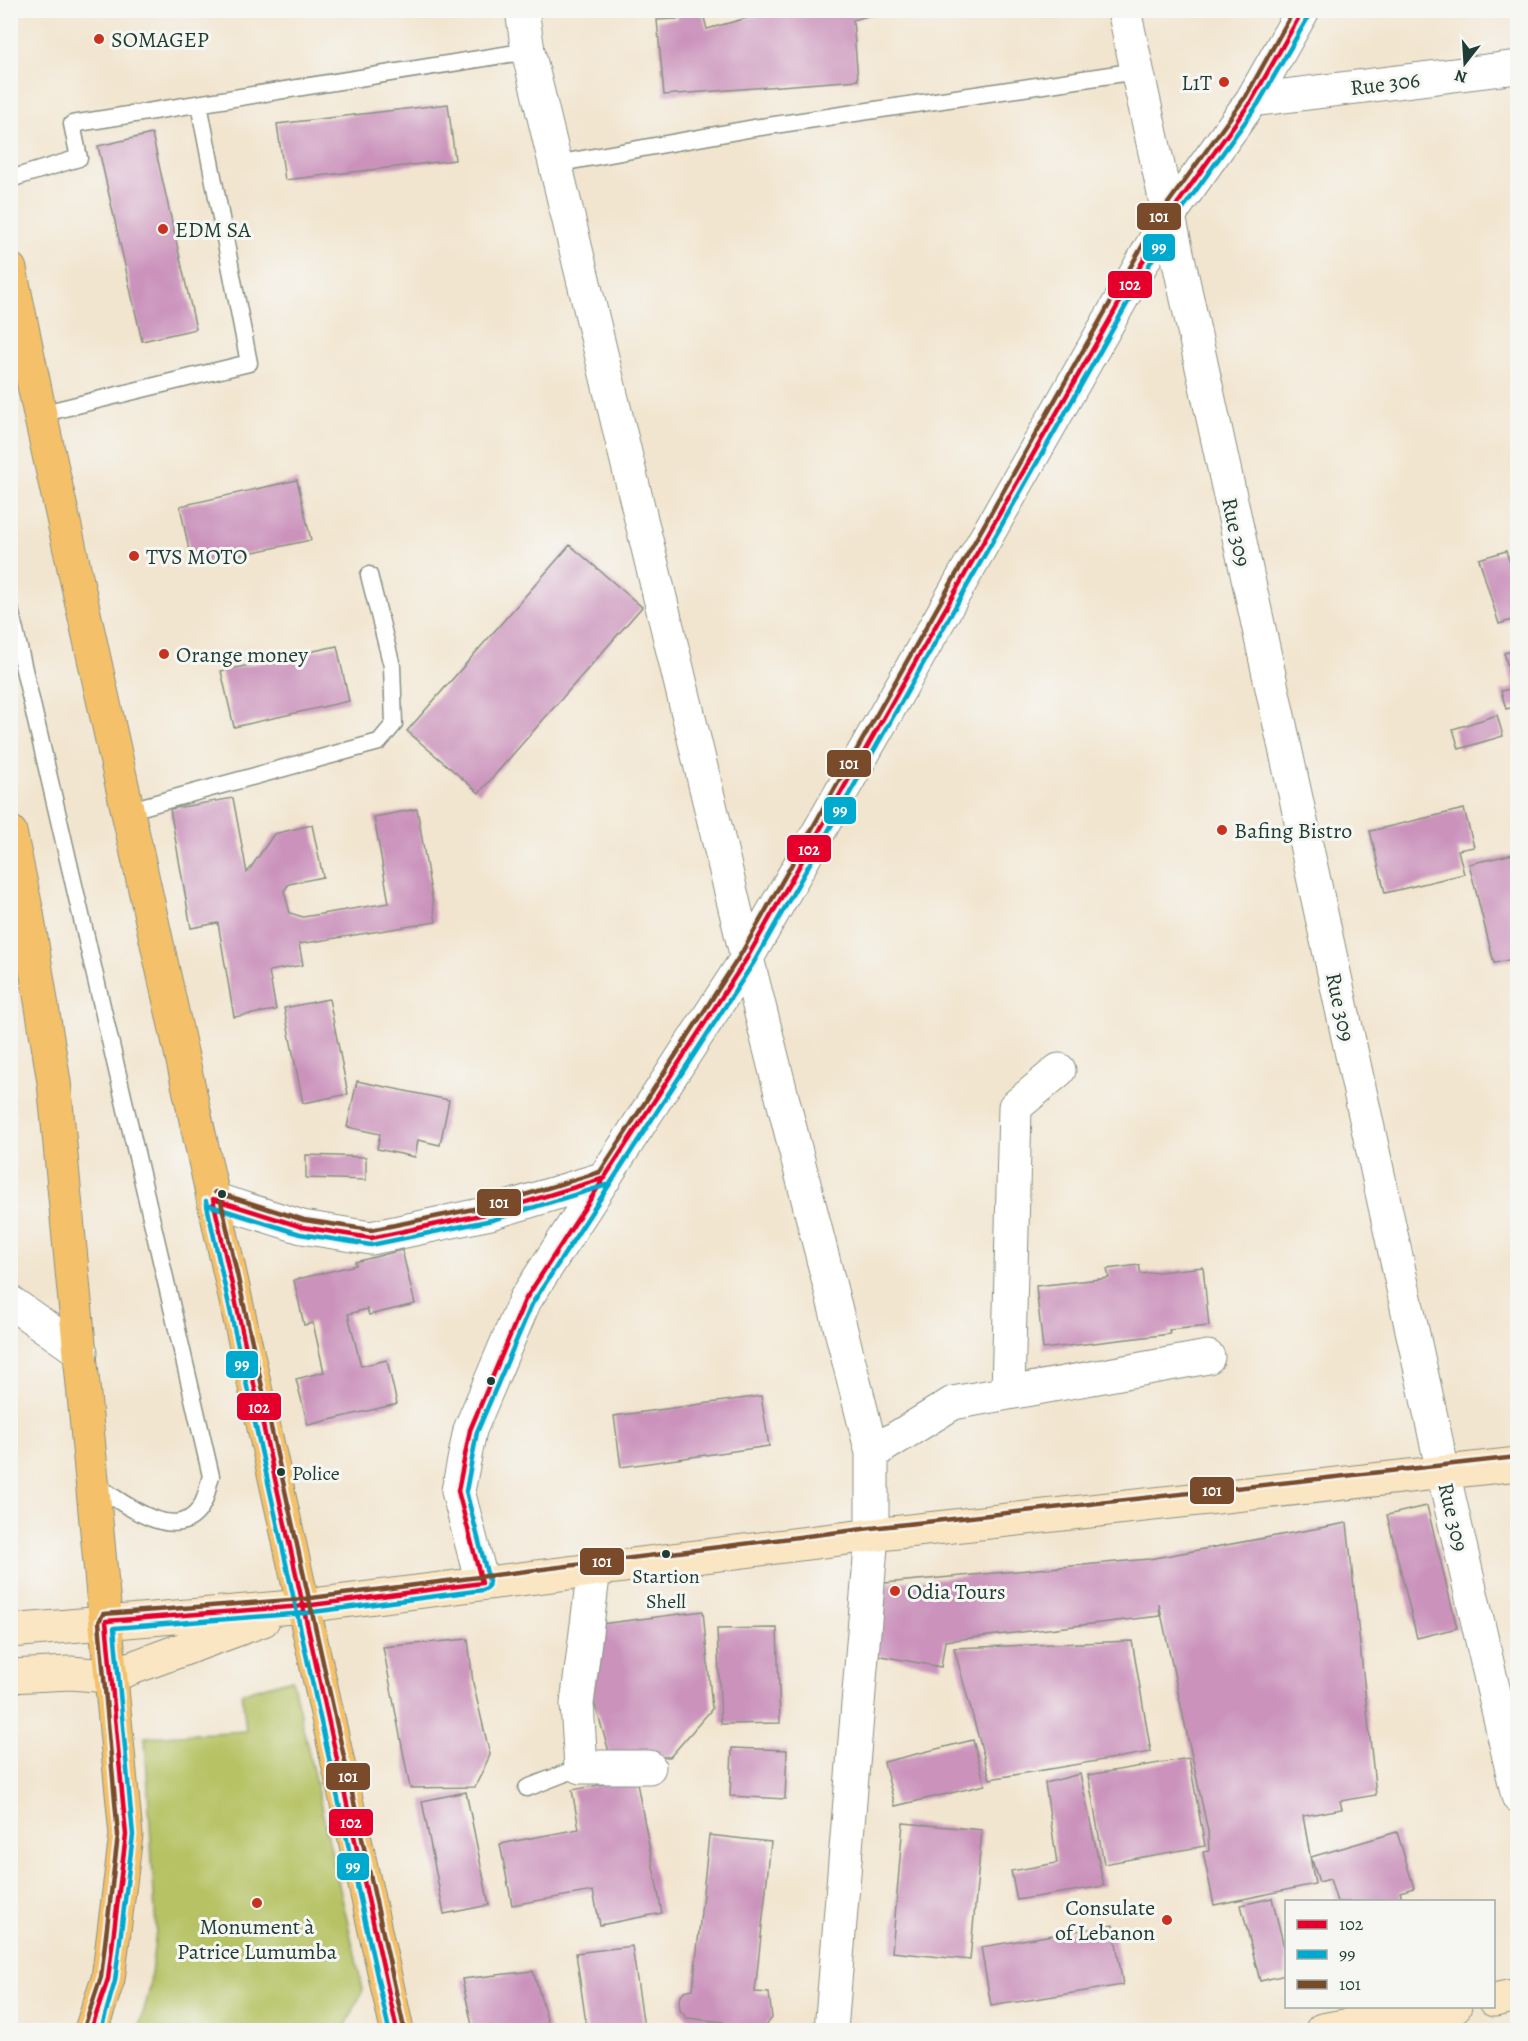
<svg xmlns="http://www.w3.org/2000/svg" width="1528" height="2041" font-family="Alegreya,serif">
	<style>
		.green { fill: #b6c264; stroke: #6a804c; stroke-width: 1.5 }
		.building { fill: #cb93bc }
		.lines { fill: none; stroke-linecap: round; stroke-linejoin: round }
		.lane-casing { stroke: #889182; stroke-width: 19 }
		.street-casing { stroke: #889182; stroke-width: 35 }
		.secondary-casing { stroke: #889182; stroke-width: 35 }
		.primary-casing { stroke: #889182; stroke-width: 35 }
		.lane { stroke: #fff; stroke-width: 16 }
		.street { stroke: #fff; stroke-width: 33 }
		.secondary { stroke: #fbe6c3; stroke-width: 33 }
		.primary { stroke: #f4c16a; stroke-width: 33 }
		.bus-1-casing { stroke: #f6f6f2; stroke-width: 9 }
		.bus-2-casing { stroke: #f6f6f2; stroke-width: 9 }
		.bus-3-casing { stroke: #f6f6f2; stroke-width: 9 }
		.bus-1 { stroke: #e4002b; stroke-width: 4.5 }
		.bus-2 { stroke: #00a9ce; stroke-width: 4.5 }
		.bus-3 { stroke: #7a4b2a; stroke-width: 4.5 }
		.poi-dot { fill: #c8321e; stroke: #f6f6f2; stroke-width: 2 }
		.bus-dot { fill: #1f3d34; stroke: #f6f6f2; stroke-width: 2 }
		.labels { text-anchor: middle; stroke-width: 6; stroke-linejoin: round; paint-order: stroke }
		.bus-label { font-size: 20px; fill: #1f3d34; stroke: #f6f6f2; text-anchor: start }
		.poi-label { font-size: 22px; fill: #1f3d34; stroke: #f6f6f2; text-anchor: start }
		.street-label { font-size: 22px; fill: #1f3d34; stroke: #f6f6f2 }
		.line-badge { stroke: #f6f6f2; stroke-width: 2 }
		.badge-label { font-size: 16px; text-anchor: middle; font-weight: bold; fill: #fff }
	</style>
	<rect width="100%" height="100%" fill="#f6f6f2"/>
	<filter id="ink" filterUnits="userSpaceOnUse"><feTurbulence type="fractalNoise" baseFrequency=".0167" numOctaves="2"/><feDisplacementMap in="SourceGraphic" scale="12" xChannelSelector="R" yChannelSelector="G"/><feConvolveMatrix kernelMatrix="1 2 1 2 8 2 1 2 1" color-interpolation-filters="sRGB"/></filter>
	<filter id="wash" filterUnits="userSpaceOnUse"><feTurbulence type="fractalNoise" baseFrequency=".008" numOctaves="4" result="noise"/><feDisplacementMap in="SourceGraphic" scale="24" xChannelSelector="R" yChannelSelector="G"/><feGaussianBlur stdDeviation="1.35" result="paint"/><feColorMatrix in="noise" values="0 0 0 0 0 0 0 0 0 0 0 0 0 0 0 0 0 1.4 0 .05"/><feComposite in="paint" operator="in"/></filter>
	<g filter="url(#wash)">
		<rect width="100%" height="100%" fill="#f2e5cf"/>
		<path class="green" d="M292,1679L363,1990L344,2030H138L149,1992L156,1930L145,1737L246,1731L242,1693Z"/>
		<g id="blocks">
			<path class="building" d="M674,10H702L707,29L776,10L885,11L853,20L858,80L664,95L657,20L677,19Z
				M448,104L455,160L285,180L277,124Z
				M152,134L196,329L142,341L98,146Z
				M297,480L311,540L192,565L180,506Z
				M570,545L642,607L479,793L407,731Z
				M1506,551L1518,587V618L1499,624L1479,559Z
				M337,646L349,701L234,727L221,671Z
				M1518,649V706L1506,709L1501,691L1514,688L1504,653Z
				M1497,715L1503,736L1459,749L1453,729Z
				M233,798L247,873L274,834L312,825L323,877L289,884L284,891L290,913L303,917L389,903L374,817L417,809L436,922L299,944L303,965L269,971L276,1010L234,1017L218,923L191,928L170,809Z
				M1464,809L1474,847L1458,850L1464,874L1385,893L1370,831Z
				M1518,853V958L1494,963L1469,864Z
				M329,999L348,1094L303,1103L284,1008Z
				M357,1081L449,1100L440,1145L418,1140L415,1157L377,1149L380,1134L347,1127Z
				M306,1155L366,1157V1180L306,1178Z
				M402,1250L415,1304L369,1315L367,1309L348,1314L361,1366L387,1360L397,1404L308,1425L296,1379L324,1372L313,1323L304,1325L294,1280L356,1265L355,1262Z
				M1139,1265L1141,1274L1203,1267L1209,1326L1169,1330L1170,1334L1043,1349L1036,1286L1109,1278L1107,1269Z
				M761,1396L769,1446L621,1467L614,1416Z
				M1427,1506L1457,1628L1417,1638L1387,1515Z
				M1347,1523L1376,1795L1340,1801L1342,1809L1303,1816L1315,1884L1214,1905L1203,1852L1209,1851L1208,1831L1159,1604L1160,1616L945,1641L941,1667L870,1654L874,1584L1149,1559Z
				M703,1611L712,1709L670,1757L610,1755L589,1685L601,1624Z
				M777,1628L780,1723L721,1724L717,1629Z
				M468,1639L473,1683L490,1755L475,1787L410,1788L383,1647Z
				M1132,1641L1151,1752L990,1779L954,1648Z
				M973,1740L985,1785L895,1806L884,1762Z
				M732,1748L787,1750L785,1799L730,1796Z
				M1189,1758L1205,1846L1104,1864L1088,1775Z
				M1080,1774L1104,1886L1017,1900L1011,1871L1057,1863L1045,1783Z
				M636,1778L662,1913L600,1925L593,1891L512,1905L500,1844L579,1829L572,1790Z
				M466,1792L489,1905L444,1914L422,1801Z
				M903,1823L982,1830L970,1960L892,1952Z
				M1397,1832L1414,1888L1400,1892L1403,1902H1337L1330,1879L1319,1882L1311,1857Z
				M709,1835L771,1842L755,1992L769,1993L772,2018L762,2030H725L723,2022L687,2018L680,2010L679,2000L684,1991L693,1989Z
				M1272,1898L1286,1955V1975L1260,1981L1241,1905Z
				M1113,1925L1123,1985L991,2006L981,1947Z
				M632,1946L644,2027L587,2030L576,1953Z
				M533,1971L550,2030H473L462,1979Z"/>
		</g>
	</g>
	<g filter="url(#ink)">
		<use href="#blocks" fill-opacity="0" stroke="#889182" stroke-width="1.5"/>
		<g class="lines">
			<defs>
				<path id="lane" d="M555,164L754,128L1137,71
					M10,179L79,158L72,124L528,51
					M40,414L249,363L199,104
					M10,609L211,1476C208,1484 207,1495 203,1503C180,1550 120,1501 93,1483
					M127,811L379,742L394,724L392,666L369,575
					M527,1788L581,1767"/>
				<path id="street" d="M522,10L528,51L747,958L872,1453V1535L831,2030
					M1124,10L1443,1472L1518,1796
					M1252,100L1518,67
					M213,1199L302,1227L371,1238L490,1213L605,1178
					M10,1302L81,1352
					M1008,1393L1015,1107L1059,1070
					M872,1453L953,1403L1208,1357
					M594,1569L577,1704L581,1767H649
					M482,1583L458,1491L470,1430L525,1300L747,958L1168,217L1252,100L1303,10"/>
				<path id="secondary" d="M10,1631L304,1606L872,1535L1518,1464
					M10,1676L70,1673L110,1676L263,1620
					M1494,2000L1518,1995
					M1322,2030L1455,2006"/>
				<path id="primary" d="M10,269L40,414L397,2030
					M10,832L27,913L54,1082L126,1835L108,1979L91,2030"/>
			</defs>
			<use href="#lane" class="lane-casing"/>
			<use href="#street" class="street-casing"/>
			<use href="#secondary" class="secondary-casing"/>
			<use href="#primary" class="primary-casing"/>
			<use href="#lane" class="lane"/>
			<use href="#street" class="street"/>
			<use href="#secondary" class="secondary"/>
			<use href="#primary" class="primary"/>
			<defs>
				<path id="bus-1" d="M213,1199L397,2030
					M213,1199L302,1227L371,1238L490,1213L605,1178
					M91,2030L108,1979L126,1835L106,1621L304,1606L482,1583L458,1491L470,1430L525,1300L747,958L1168,217L1252,100L1303,10"/>
				<path id="bus-2" d="M206,1201L389,2030
					M211,1206L300,1234L371,1245L492,1220L607,1185
					M101,2030L115,1981L133,1835L114,1628L305,1613L483,1590L488,1587L489,1581L466,1491L477,1432L532,1304L754,962L1174,221L1258,104L1310,14"/>
				<path id="bus-3" d="M215,1192L304,1220L371,1230L488,1206L600,1172L741,954L1161,213L1246,96L1294,10
					M220,1197L404,2028
					M84,2028L101,1977L118,1835L99,1622L103,1614L303,1599L871,1528L1517,1457"/>
			</defs>
			<use href="#bus-1" class="bus-1-casing"/>
			<use href="#bus-2" class="bus-2-casing"/>
			<use href="#bus-3" class="bus-3-casing"/>
			<use href="#bus-1" class="bus-1"/>
			<use href="#bus-2" class="bus-2"/>
			<use href="#bus-3" class="bus-3"/>
		</g>
	</g>
	<g class="poi-dot">
		<circle cx="99" cy="39" r="6"/>
		<circle cx="1224" cy="82" r="6"/>
		<circle cx="163" cy="229" r="6"/>
		<circle cx="134" cy="556" r="6"/>
		<circle cx="164" cy="654" r="6"/>
		<circle cx="1222" cy="830" r="6"/>
		<circle cx="895" cy="1591" r="6"/>
		<circle cx="257" cy="1903" r="6"/>
		<circle cx="1167" cy="1920" r="6"/>
	</g>
	<g class="bus-dot">
		<circle cx="222" cy="1194" r="5"/>
		<circle cx="491" cy="1381" r="5"/>
		<circle cx="281" cy="1472" r="5"/>
		<circle cx="666" cy="1554" r="5"/>
	</g>
	<g class="labels">
		<g class="bus-label">
			<text x="292" y="1480">Police</text>
			<text x="666" y="1583" text-anchor="middle">Startion<tspan x="666" dy="25">Shell</tspan></text>
		</g>
		<g class="poi-label">
			<text x="111" y="47">SOMAGEP</text>
			<text x="1212" y="90" text-anchor="end">L1T</text>
			<text x="175" y="237">EDM SA</text>
			<text x="146" y="564">TVS MOTO</text>
			<text x="176" y="662">Orange money</text>
			<text x="1234" y="838">Bafing Bistro</text>
			<text x="907" y="1599">Odia Tours</text>
			<text x="1155" y="1915" text-anchor="end">Consulate<tspan x="1155" dy="25">of Lebanon</tspan></text>
			<text x="257" y="1934" text-anchor="middle">Monument à<tspan x="257" dy="25">Patrice Lumumba</tspan></text>
		</g>
		<g class="street-label">
			<text transform="translate(1385 83) rotate(-7)" y="8">Rue 306</text>
			<text transform="translate(1237 532) rotate(78)" y="8">Rue 309</text>
			<text transform="translate(1341 1007) rotate(78)" y="8">Rue 309</text>
			<text transform="translate(1454 1517) rotate(77)" y="8">Rue 309</text>
		</g>
	</g>
	<g class="line-badge">
		<rect x="1136" y="202" width="46" height="29" rx="6" fill="#7a4b2a"/>
		<rect x="1142" y="233" width="34" height="29" rx="6" fill="#00a9ce"/>
		<rect x="1107" y="270" width="46" height="29" rx="6" fill="#e4002b"/>
		<rect x="826" y="749" width="46" height="29" rx="6" fill="#7a4b2a"/>
		<rect x="823" y="796" width="34" height="29" rx="6" fill="#00a9ce"/>
		<rect x="786" y="834" width="46" height="29" rx="6" fill="#e4002b"/>
		<rect x="476" y="1188" width="46" height="29" rx="6" fill="#7a4b2a"/>
		<rect x="225" y="1350" width="34" height="29" rx="6" fill="#00a9ce"/>
		<rect x="236" y="1392" width="46" height="29" rx="6" fill="#e4002b"/>
		<rect x="1189" y="1476" width="46" height="29" rx="6" fill="#7a4b2a"/>
		<rect x="579" y="1547" width="46" height="29" rx="6" fill="#7a4b2a"/>
		<rect x="325" y="1762" width="46" height="29" rx="6" fill="#7a4b2a"/>
		<rect x="328" y="1808" width="46" height="29" rx="6" fill="#e4002b"/>
		<rect x="336" y="1852" width="34" height="29" rx="6" fill="#00a9ce"/>
	</g>
	<g class="badge-label">
		<text x="1159" y="222">101</text>
		<text x="1159" y="253">99</text>
		<text x="1130" y="290">102</text>
		<text x="849" y="769">101</text>
		<text x="840" y="816">99</text>
		<text x="809" y="855">102</text>
		<text x="499" y="1208">101</text>
		<text x="242" y="1370">99</text>
		<text x="259" y="1413">102</text>
		<text x="1212" y="1496">101</text>
		<text x="602" y="1567">101</text>
		<text x="348" y="1782">101</text>
		<text x="351" y="1828">102</text>
		<text x="353" y="1872">99</text>
	</g>
	<rect width="1528" height="2041" fill="none" stroke="#f6f6f2" stroke-width="36"/>
	<rect x="1285" y="1900" width="210" height="108" fill="#f6f6f2" stroke="#a0aca6" stroke-width="1.5"/>
	<rect x="1297" y="1920" width="30" height="9" fill="#e4002b" stroke="#a0aca6" stroke-width="1.5"/>
	<text x="1339" y="1930" font-size="18" fill="#1f3d34">102</text>
	<rect x="1297" y="1950" width="30" height="9" fill="#00a9ce" stroke="#a0aca6" stroke-width="1.5"/>
	<text x="1339" y="1960" font-size="18" fill="#1f3d34">99</text>
	<rect x="1297" y="1980" width="30" height="9" fill="#7a4b2a" stroke="#a0aca6" stroke-width="1.5"/>
	<text x="1339" y="1990" font-size="18" fill="#1f3d34">101</text>
	<g transform="translate(1465 63) rotate(197)" stroke="#f6f6f2" stroke-width="4.5" paint-order="stroke">
	<path d="M0-4.5L10 22L0 15L-10 22Z" fill="#1f3d34"/>
	<text y="-9" font-size="16" font-weight="bold" text-anchor="middle" fill="#1f3d34">N</text>
	</g>
</svg>
